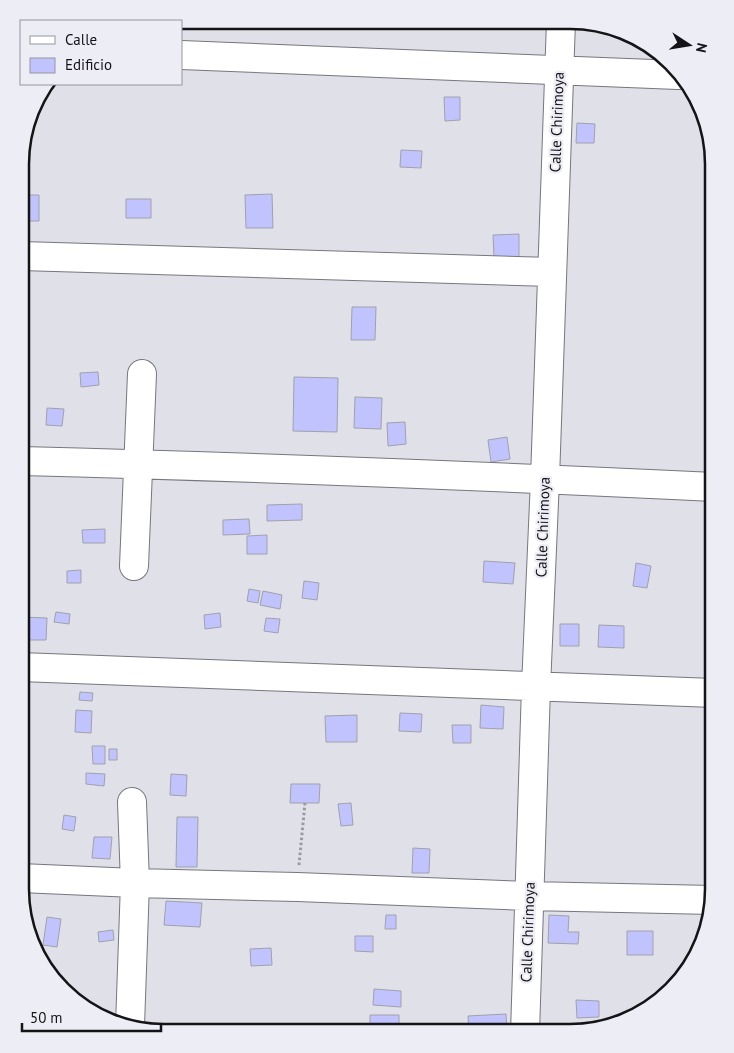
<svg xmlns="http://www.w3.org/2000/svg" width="734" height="1053" font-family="'PT Sans',sans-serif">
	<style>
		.building { fill: #c1c3ff; stroke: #a1a1a9 }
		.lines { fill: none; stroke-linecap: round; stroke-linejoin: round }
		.minor-casing { stroke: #76767e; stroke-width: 30 }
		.path { stroke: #9999a0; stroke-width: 3; stroke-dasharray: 2.5 2.5; stroke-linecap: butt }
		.minor { stroke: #fff; stroke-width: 28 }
		.labels { text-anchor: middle; stroke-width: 4.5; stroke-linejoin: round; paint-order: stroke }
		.street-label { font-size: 15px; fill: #141417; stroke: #ededf6 }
		.rim { fill: none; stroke: #141417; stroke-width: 2.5 }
	</style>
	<rect width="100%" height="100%" fill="#e0e0e9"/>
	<path class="building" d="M444,97H460V120L445,121Z
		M577,123L595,124L594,143H576Z
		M401,150L422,151L421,168L400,167Z
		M272,194L273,228H246L245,195Z
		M21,195H39V221H21Z
		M126,199H151V218H126Z
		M519,234V257H494L493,235Z
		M352,307H376L375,340H351Z
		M98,372L99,385L81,387L80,373Z
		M294,377L338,378L337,432L293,431Z
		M355,397L382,398L381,429L354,428Z
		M47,408L64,409L62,426L46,425Z
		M405,422L406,444L388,446L387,423Z
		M507,437L510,459L491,462L488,440Z
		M302,504V520L267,521V505Z
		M249,519L250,534L223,535V520Z
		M105,529V543H83L82,530Z
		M267,535V554H247V536Z
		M484,561L515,563L513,584L483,582Z
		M636,563L651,566L647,588L633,586Z
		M81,570V583H67V571Z
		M304,581L319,583L317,600L302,598Z
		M249,589L260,591L258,603L247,601Z
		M263,591L282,595L280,609L260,605Z
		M56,612L70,614L69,624L54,622Z
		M220,613L221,627L205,629L204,615Z
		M20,617L47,618L46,640H20Z
		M266,618L280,619L278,633L264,631Z
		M560,624H579V646H560Z
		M599,625L624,626V648L598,647Z
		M80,692L93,693L92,701L79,700Z
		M481,705L504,707L503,729L480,728Z
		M76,710L92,711L91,733L75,732Z
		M400,713L422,714L421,732L399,731Z
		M357,715V742H326L325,716Z
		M20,719H29L28,733L20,732Z
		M452,725H471V743H453Z
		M92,746H105V764H93Z
		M109,749H117V760H109Z
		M86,773L105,774L104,786L86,784Z
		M171,774L187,775L186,796L170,795Z
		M291,784H320L319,803H290Z
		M351,803L353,825L341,826L338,804Z
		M64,815L76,817L74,831L62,829Z
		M177,817H198L197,867H176Z
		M20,827L27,828L26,843L20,842Z
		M94,837H112L110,859L92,858Z
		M413,848L430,849L429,873H412Z
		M166,901L202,903L200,927L164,925Z
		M386,915H396V929H385Z
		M549,915L569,916L568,932H579L578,944L548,943Z
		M47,917L61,919L57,947L43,945Z
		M113,930L114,940L99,942L98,932Z
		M627,931H653V955H627Z
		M355,936H373V952L355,951Z
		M271,948L272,965L251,966L250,949Z
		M374,989L401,991V1007L373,1005Z
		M576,1000L599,1001V1017L577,1018Z
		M506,1014L507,1033H469L468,1016Z
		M370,1015H399V1033L370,1032Z"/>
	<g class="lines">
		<defs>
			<path id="minor" d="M181,55L678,75
				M21,256L552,272
				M21,461C252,467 483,476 714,487
				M134,566L142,374
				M20,667L714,693
				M20,878L135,883L297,887L529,896L713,900
				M130,1026L135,883L132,802
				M525,1033L536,687L545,479L561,21"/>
		</defs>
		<use href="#minor" class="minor-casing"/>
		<path class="path" d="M299,865L305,803"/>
		<use href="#minor" class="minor"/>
	</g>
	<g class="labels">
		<g class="street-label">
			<text transform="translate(557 122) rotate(-88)" y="5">Calle Chirimoya</text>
			<text transform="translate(543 527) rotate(-88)" y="5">Calle Chirimoya</text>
			<text transform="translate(528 932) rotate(-88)" y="5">Calle Chirimoya</text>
		</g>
	</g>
	<path d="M0 0H734V1053H0ZM164 29H570A135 135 0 0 1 705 164V889A135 135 0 0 1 570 1024H164A135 135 0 0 1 29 889V164A135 135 0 0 1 164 29Z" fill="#ededf6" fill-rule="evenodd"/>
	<path class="rim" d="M164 29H570A135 135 0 0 1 705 164V889A135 135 0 0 1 570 1024H164A135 135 0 0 1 29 889V164A135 135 0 0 1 164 29Z"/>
	<rect x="20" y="20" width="162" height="65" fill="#ededf6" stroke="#96969d"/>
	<rect x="30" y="36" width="25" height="8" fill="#ffffff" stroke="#96969d"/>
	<text x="65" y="45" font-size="15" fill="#141417">Calle</text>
	<rect x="30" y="58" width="25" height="15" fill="#c1c3ff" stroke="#96969d"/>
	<text x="65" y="70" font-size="15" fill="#141417">Edificio</text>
	<g transform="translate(689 45) rotate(102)" stroke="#ededf6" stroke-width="4" paint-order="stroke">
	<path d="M0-4L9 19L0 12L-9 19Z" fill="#141417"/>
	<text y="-8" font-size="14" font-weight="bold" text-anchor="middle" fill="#141417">N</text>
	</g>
	<path d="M22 1023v8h139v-8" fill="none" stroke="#141417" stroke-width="2.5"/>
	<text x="30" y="1023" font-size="15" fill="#141417" stroke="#ededf6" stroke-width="4" paint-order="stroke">50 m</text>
</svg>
